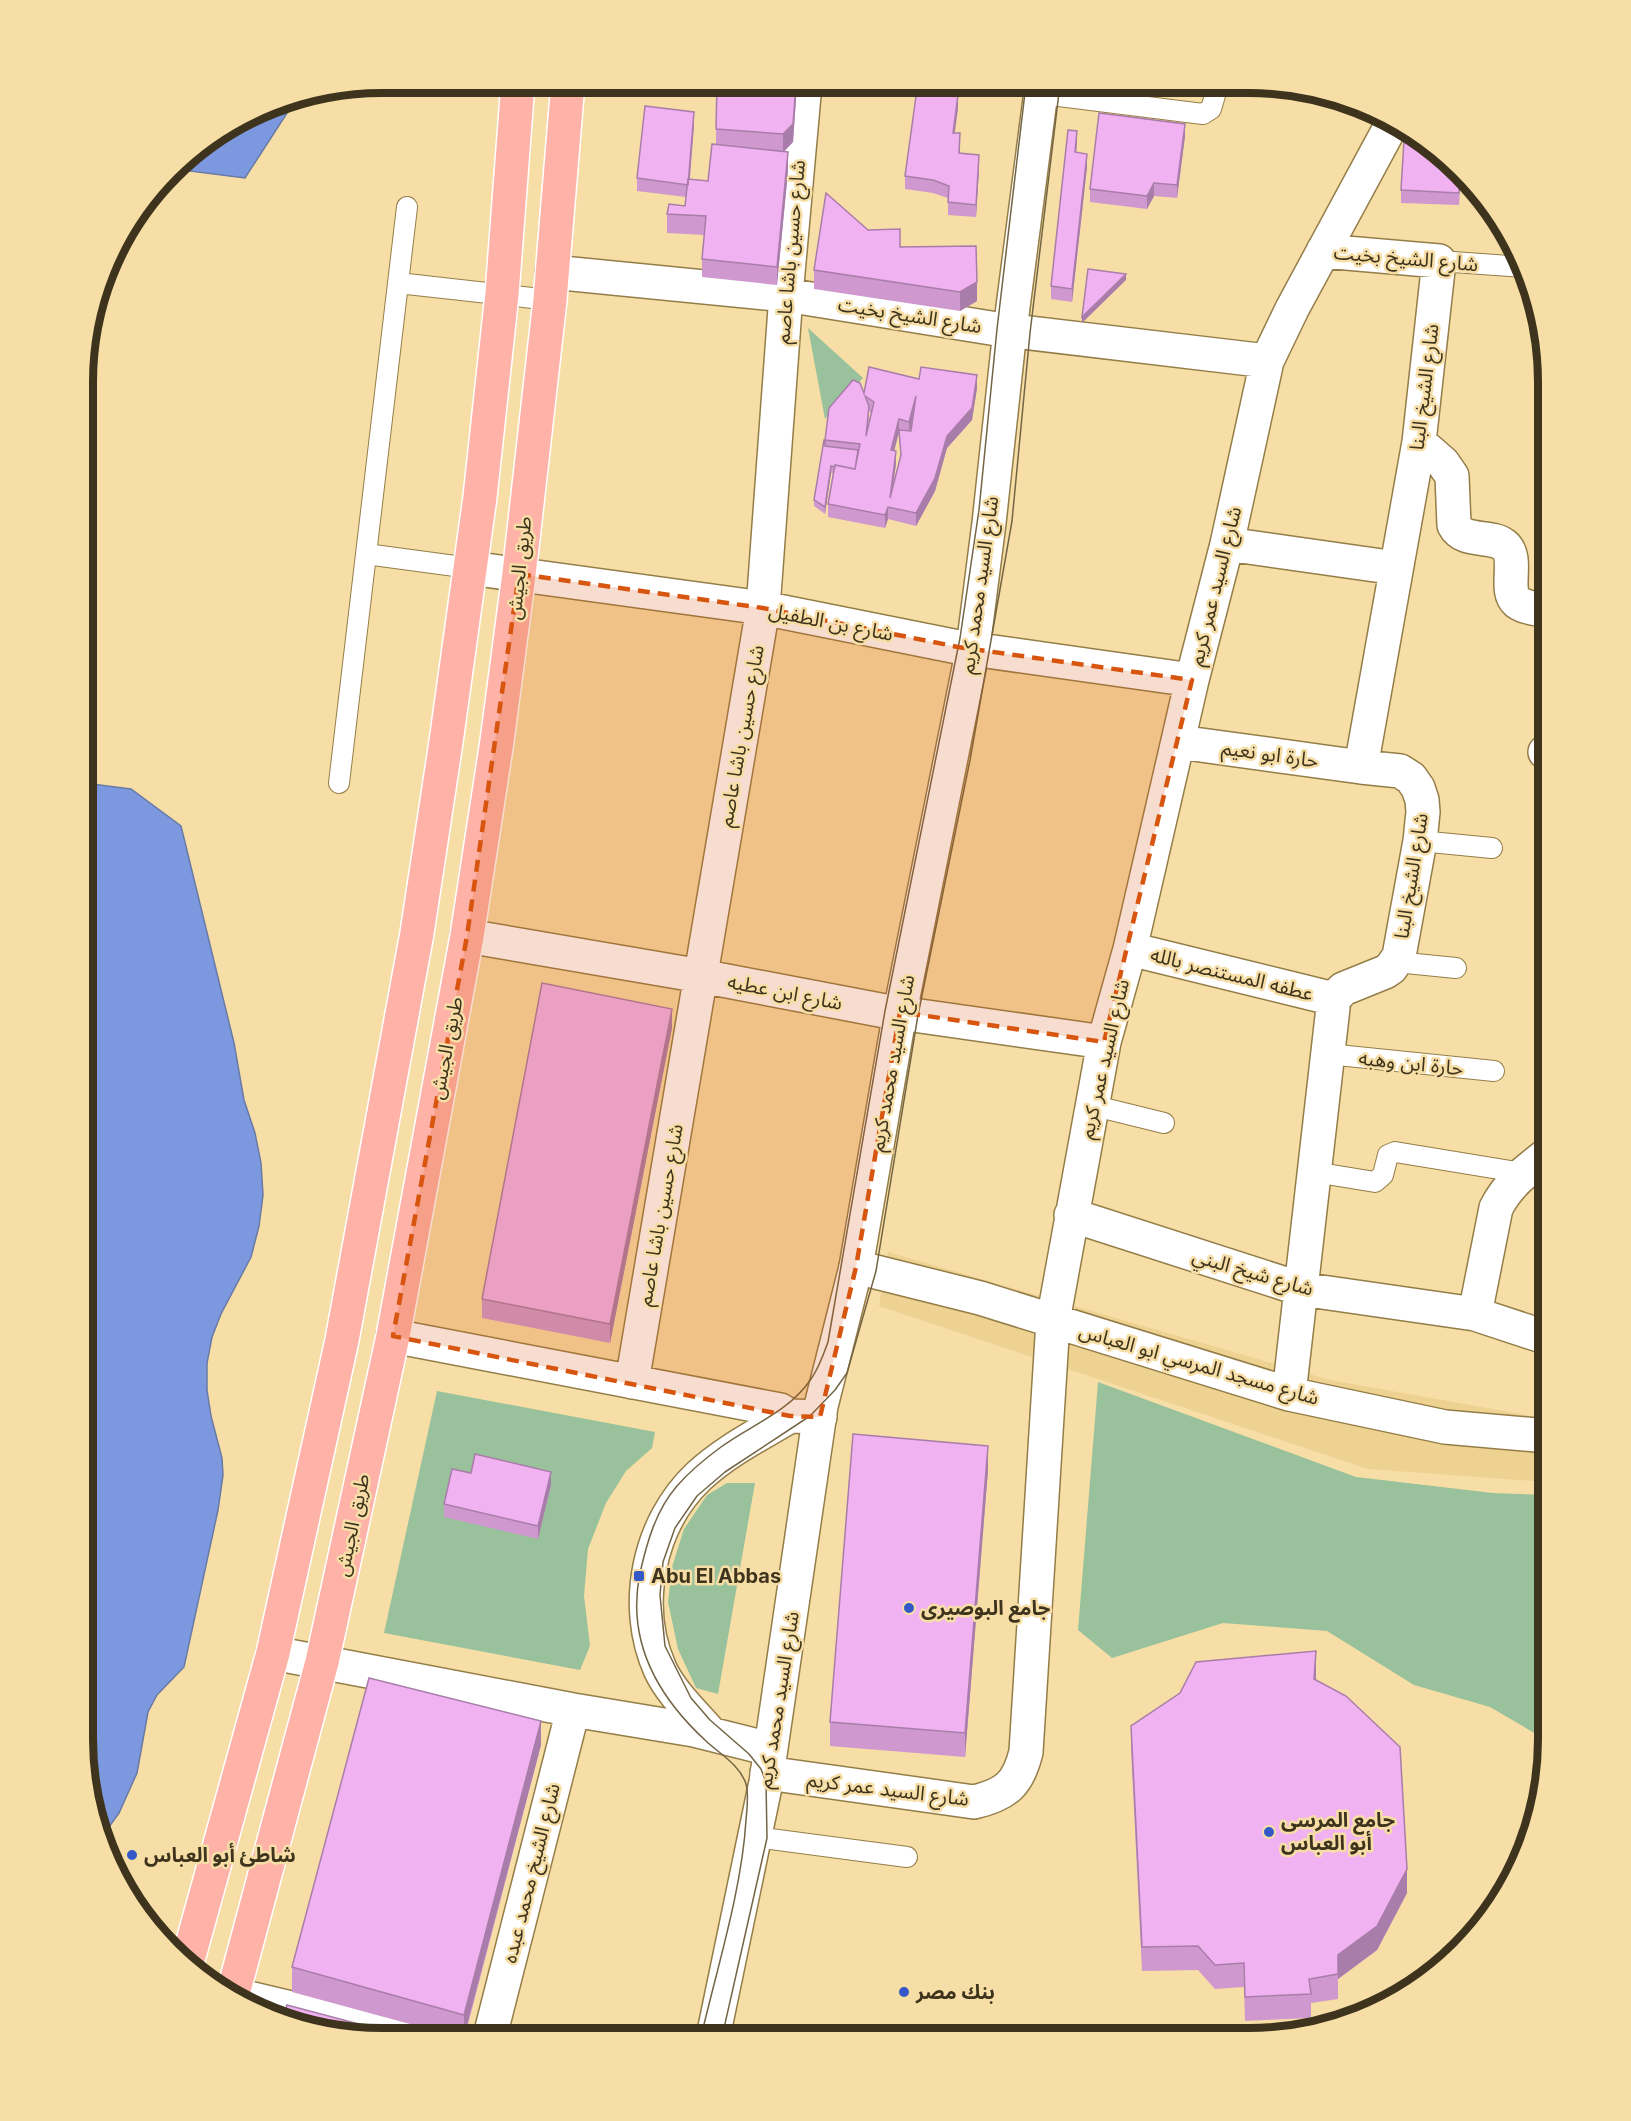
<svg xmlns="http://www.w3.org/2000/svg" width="1631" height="2121" font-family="Inter,'Noto Sans Arabic',sans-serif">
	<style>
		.built { fill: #eed292 }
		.green { fill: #99c29c }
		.water { fill: #7c98df; stroke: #697aa5; stroke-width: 1.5 }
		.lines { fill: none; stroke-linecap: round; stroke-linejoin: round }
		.service-casing { stroke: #947d48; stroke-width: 22 }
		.minor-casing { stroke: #947d48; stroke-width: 36 }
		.secondary-casing { stroke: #947d48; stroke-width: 36 }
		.trunk-casing { stroke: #fff; stroke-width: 36 }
		.service { stroke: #fff; stroke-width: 20 }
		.minor { stroke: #fff; stroke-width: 33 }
		.secondary { stroke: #fff; stroke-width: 33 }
		.trunk { stroke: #feb2a8; stroke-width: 33 }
		.tram { stroke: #736544; stroke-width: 1.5 }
		.wall { fill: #cf99cf; fill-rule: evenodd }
		.shaded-wall { fill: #a97da9 }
		.building { fill: #f1b2f1; stroke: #a97da9; stroke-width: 1.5; fill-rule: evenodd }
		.marked { fill: #d7550e; fill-opacity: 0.2; stroke: #d7550e; stroke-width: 4.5; stroke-dasharray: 12 8; stroke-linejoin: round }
		.poi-dot { fill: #3558c8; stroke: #f7dea6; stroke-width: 2 }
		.labels { text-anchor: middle; stroke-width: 5; stroke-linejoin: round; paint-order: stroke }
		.street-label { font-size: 20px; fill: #3e341d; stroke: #f7dea6 }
		.poi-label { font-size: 20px; font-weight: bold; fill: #3e341d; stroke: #f7dea6; text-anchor: start }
		.rim { fill: none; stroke: #3e341d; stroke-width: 8 }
	</style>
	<rect width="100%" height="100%" fill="#f7dea6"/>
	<path class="built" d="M888,1252L1330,1380L1548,1419V1482L1368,1469L879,1306Z"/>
	<path class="green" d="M808,328L863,378L825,419Z
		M1098,1382L1356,1477L1493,1493L1548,1495V1741L1490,1707L1414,1685L1327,1631L1223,1623L1112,1658L1078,1630Z
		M437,1391L655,1432L652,1448L626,1471L606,1503L588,1549L584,1596L590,1646L580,1670L384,1633Z
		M727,1483H755L718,1694L696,1688L678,1649L668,1602L672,1567L684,1529L707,1495Z"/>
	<path class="water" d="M298,96L245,178L174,169L185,157L285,99Z
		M84,783L131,789L181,826L234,1043L244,1100L255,1133L261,1163L263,1195L259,1226L251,1257L221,1314L212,1337L207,1363V1390L211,1416L222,1458L223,1475L218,1510L184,1667L157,1695L148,1712L137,1773L119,1813L101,1838L93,1816L83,1739Z"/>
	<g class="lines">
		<defs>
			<path id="service" d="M1040,96H1059L1203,114L1211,109L1218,85
				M1439,261L1524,267
				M398,283L550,300
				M366,554L470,568
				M339,783L407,207
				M1420,841L1492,848
				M1396,962L1456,968
				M1328,1054L1494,1071
				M1091,1105L1164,1123
				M1314,1172L1375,1182L1383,1175L1388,1155L1395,1152L1523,1173
				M755,1837L907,1857"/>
			<path id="minor" d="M552,272L786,295L997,329L1267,361
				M1419,442L1443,463L1452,476L1454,525C1464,544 1490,534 1504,545C1520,558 1503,590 1517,602C1525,608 1539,609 1548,611
				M1227,544L1396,568
				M470,568L763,608L958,647L1192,680
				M1179,742L1361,767
				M1545,752H1548
				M467,936L701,976L885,1011L1104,1042
				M1130,949L1334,999
				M1071,1215L1301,1289L1475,1314L1548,1338
				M856,1267L980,1298L1289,1394L1445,1427L1548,1436
				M1475,1314L1496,1208C1508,1184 1527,1170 1548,1154
				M393,1336L780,1410L790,1416L820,1417
				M632,1382L763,608L786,295L805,84
				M1289,1394L1334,999L1343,989L1385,972L1391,968L1399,956L1420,841L1423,812L1422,800L1418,788L1411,778L1400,771L1361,767L1419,442L1439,261L1323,251
				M273,1653L573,1710L694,1730L770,1749
				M711,1734C694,1714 671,1693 660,1669C632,1606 648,1524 699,1476C726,1451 760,1434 790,1416
				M767,1773L974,1802C1007,1794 1018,1784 1026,1752L1053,1321L1104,1042L1130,949L1192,680L1227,544L1267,361L1292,309L1393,122
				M232,1994L409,2036
				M490,2036L573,1710"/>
			<path id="secondary" d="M713,2037L766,1782L821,1406L856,1267L900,1012L973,648L989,523L1010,330L1042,84"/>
			<path id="trunk" d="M187,1963L273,1653L342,1340L417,933L446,742L480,497L502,294L518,83
				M232,1997L322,1662L393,1336L467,936L497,741L519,574L550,300L568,83"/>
		</defs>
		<use href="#service" class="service-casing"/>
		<use href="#minor" class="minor-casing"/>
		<use href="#secondary" class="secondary-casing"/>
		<use href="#trunk" class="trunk-casing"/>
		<use href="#service" class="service"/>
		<use href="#minor" class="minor"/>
		<use href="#secondary" class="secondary"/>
		<use href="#trunk" class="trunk"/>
		<path class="tram" d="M701,2037C717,1968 742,1889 746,1820C747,1809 749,1794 746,1784C740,1765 720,1754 706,1741C657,1696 626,1641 640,1573C647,1542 656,1510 677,1486C689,1472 706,1458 721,1447C751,1425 789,1412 811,1379C819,1368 823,1356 828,1342L885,1011L960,638L979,510L997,329L1026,84
			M722,2037L767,1838L766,1782L761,1769L749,1754L710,1720L691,1698L665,1646L660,1595L663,1562L675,1528L697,1496L725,1472L810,1416L835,1390L847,1373L876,1271L918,1015L970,760L1012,521L1030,333L1060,84"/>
	</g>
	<path class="wall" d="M797,84L793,142L784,152L788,171L777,285L702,277V259L704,235L667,233V214L685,206L686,197L637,191V178L694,125L690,179L708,181L716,144V129Z
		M958,108L954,133L960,146V153L979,168L976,217L948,215V198L933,193L905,189V176Z
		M1185,136L1177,198L1154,196L1147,209L1090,202V189Z
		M1077,144L1076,152L1087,167L1072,302L1051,299V286Z
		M1461,172L1459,205L1401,203V190Z
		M868,230L900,247L977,301L960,311L814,289V270Z
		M919,379L977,388L972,420L947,448L935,491L916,526L888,519L885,528L828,517V504L833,473H831L825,514L814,506V500L825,440L864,393ZM869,411L871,413L868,427L869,419ZM899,432L901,458L893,485L896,464L894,451Z
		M672,1028L610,1343L482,1318V1299Z
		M988,1470L965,1757L830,1746V1722Z
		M471,1473L551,1485L538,1539L444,1517V1504Z
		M1316,1676V1680L1407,1893L1377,1950L1338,1979V1999L1311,2003V2018L1245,2021L1244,1987L1215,1989L1198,1970L1142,1971L1131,1750V1726Z
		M541,1745L465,2036H454L292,1992V1967Z"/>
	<path class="shaded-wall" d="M796,84H797L793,142L783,152V134Z
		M958,95V108L953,146V133Z
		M694,112V125L688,197V185Z
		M1185,124V136L1177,198V185Z
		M1077,131V144L1075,165V152Z
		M788,152V171L777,285V267Z
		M1087,154V167L1072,302V289Z
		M979,155V168L976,217V205Z
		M1154,183V196L1147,209V196Z
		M1126,274V280L1082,323V317Z
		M977,282V301L960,311V292Z
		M977,375V388L972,420L947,448L935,491L916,526V513L947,436Z
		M916,396V409L909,434V422Z
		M899,419V432L891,463V450Z
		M896,451V464L890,507V498Z
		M831,466V473L825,514V507Z
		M888,507V519L885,528V515Z
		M672,1009V1028L610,1343V1324Z
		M988,1446V1470L965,1757V1733Z
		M551,1472V1485L538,1539V1526Z
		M1316,1651V1676L1314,1703V1679Z
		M541,1721V1745L464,2036V2015Z
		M1407,1869V1893L1377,1950L1338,1979V1999V1955Z"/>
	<path class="building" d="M717,83L796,84L793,124L783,134L716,129Z
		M917,89L958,95L953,133H960L959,153L979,155L976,205L948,202L949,186L933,180L905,176Z
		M645,106L694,112L688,185L637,178Z
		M1099,113L1185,124L1177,185L1154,183L1147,196L1090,189Z
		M1068,130L1077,131L1075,152L1087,154L1072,289L1051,286Z
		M1404,140L1425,141L1431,144L1460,171L1459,193L1401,190Z
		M712,144L788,152L777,267L702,259L706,216L667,214L669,204L685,206L688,179L708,181Z
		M826,193L868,230L900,229V247L976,246L977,282L960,292L814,270Z
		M1088,269L1126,274L1082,317Z
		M869,367L919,379L921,367L977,375L972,408L947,436L935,478L916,513L888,507L885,515L828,504L835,465L855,469L860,444L825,440L829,408L853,380L860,383L864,393ZM865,396L874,402L866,436L869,406ZM916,396L911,431L899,430L901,455L890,498L896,451L891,450L899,419L909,422Z
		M824,440H825V446L858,450L855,469L835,465V467L831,466L825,507L814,500Z
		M542,983L672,1009L610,1324L482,1299Z
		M853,1434L988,1446L965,1733L830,1722Z
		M475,1454L551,1472L538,1526L444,1504L452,1469L471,1473Z
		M1316,1651L1314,1679L1346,1696L1400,1747L1407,1869L1377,1926L1338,1955V1974L1309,1979L1311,1994L1245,1997L1244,1963L1215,1965L1198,1946L1142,1947L1131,1726L1180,1693L1196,1662Z
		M369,1678L541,1721L464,2015L292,1967Z
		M287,2005L404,2036H343L282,2020Z"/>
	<path class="marked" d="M519,574L763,608L958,647L1192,680L1104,1042L900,1012L856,1267L820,1417L790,1416L393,1336L467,936Z"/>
	<g class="poi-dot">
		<rect x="633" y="1570" width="12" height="12" rx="3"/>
		<circle cx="909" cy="1608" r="6"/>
		<circle cx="1269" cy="1832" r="6"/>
		<circle cx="132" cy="1855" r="6"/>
		<circle cx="904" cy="1992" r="6"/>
	</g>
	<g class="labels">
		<g class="street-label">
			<text transform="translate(790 252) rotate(-85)" y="7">شارع حسين باشا عاصم</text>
			<text transform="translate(1406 258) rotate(5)" y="7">شارع الشيخ بخيت</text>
			<text transform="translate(910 315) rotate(9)" y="7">شارع الشيخ بخيت</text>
			<text transform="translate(1424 387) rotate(-83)" y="7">شارع الشيخ البنا</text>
			<text transform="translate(519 568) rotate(-84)" y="7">طريق الجيش</text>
			<text transform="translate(979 585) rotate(-82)" y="7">شارع السيد محمد كريم</text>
			<text transform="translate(1215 586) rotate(-76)" y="7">شارع السيد عمر كريم</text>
			<text transform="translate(831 622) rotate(11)" y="7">شارع بن الطفيل</text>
			<text transform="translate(741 736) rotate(-80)" y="7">شارع حسين باشا عاصم</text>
			<text transform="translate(1270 754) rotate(8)" y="7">حارة ابو نعيم</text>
			<text transform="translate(1411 876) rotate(-81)" y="7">شارع الشيخ البنا</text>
			<text transform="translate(1232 974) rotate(14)" y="7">عطفه المستنصر بالله</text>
			<text transform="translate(785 992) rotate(11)" y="7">شارع ابن عطيه</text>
			<text transform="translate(446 1048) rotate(-79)" y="7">طريق الجيش</text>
			<text transform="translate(1104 1059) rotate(-77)" y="7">شارع السيد عمر كريم</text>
			<text transform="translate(892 1063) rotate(-80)" y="7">شارع السيد محمد كريم</text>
			<text transform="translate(1411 1063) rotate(6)" y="7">حارة ابن وهبه</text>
			<text transform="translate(660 1215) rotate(-80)" y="7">شارع حسين باشا عاصم</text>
			<text transform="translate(1253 1272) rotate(16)" y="7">شارع شيخ البني</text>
			<text transform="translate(1199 1364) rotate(16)" y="7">شارع مسجد المرسي ابو العباس</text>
			<text transform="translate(352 1525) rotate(-78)" y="7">طريق الجيش</text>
			<text transform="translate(778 1700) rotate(-81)" y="7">شارع السيد محمد كريم</text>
			<text transform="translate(888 1789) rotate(7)" y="7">شارع السيد عمر كريم</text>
			<text transform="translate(531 1873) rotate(-76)" y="7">شارع الشيخ محمد عبده</text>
		</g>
		<g class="poi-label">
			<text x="651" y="1583">Abu El Abbas</text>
			<text x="921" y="1615">جامع البوصيرى</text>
			<text x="1281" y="1827">جامع المرسى<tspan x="1281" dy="23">أبو العباس</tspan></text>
			<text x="144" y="1862">شاطئ أبو العباس</text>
			<text x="916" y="1999">بنك مصر</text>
		</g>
	</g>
	<path d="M0 0H1631V2121H0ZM382 93H1249A289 289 0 0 1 1538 382V1739A289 289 0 0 1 1249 2028H382A289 289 0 0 1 93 1739V382A289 289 0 0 1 382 93Z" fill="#f7dea6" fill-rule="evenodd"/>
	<path class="rim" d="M382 93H1249A289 289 0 0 1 1538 382V1739A289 289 0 0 1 1249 2028H382A289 289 0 0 1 93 1739V382A289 289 0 0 1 382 93Z"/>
</svg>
